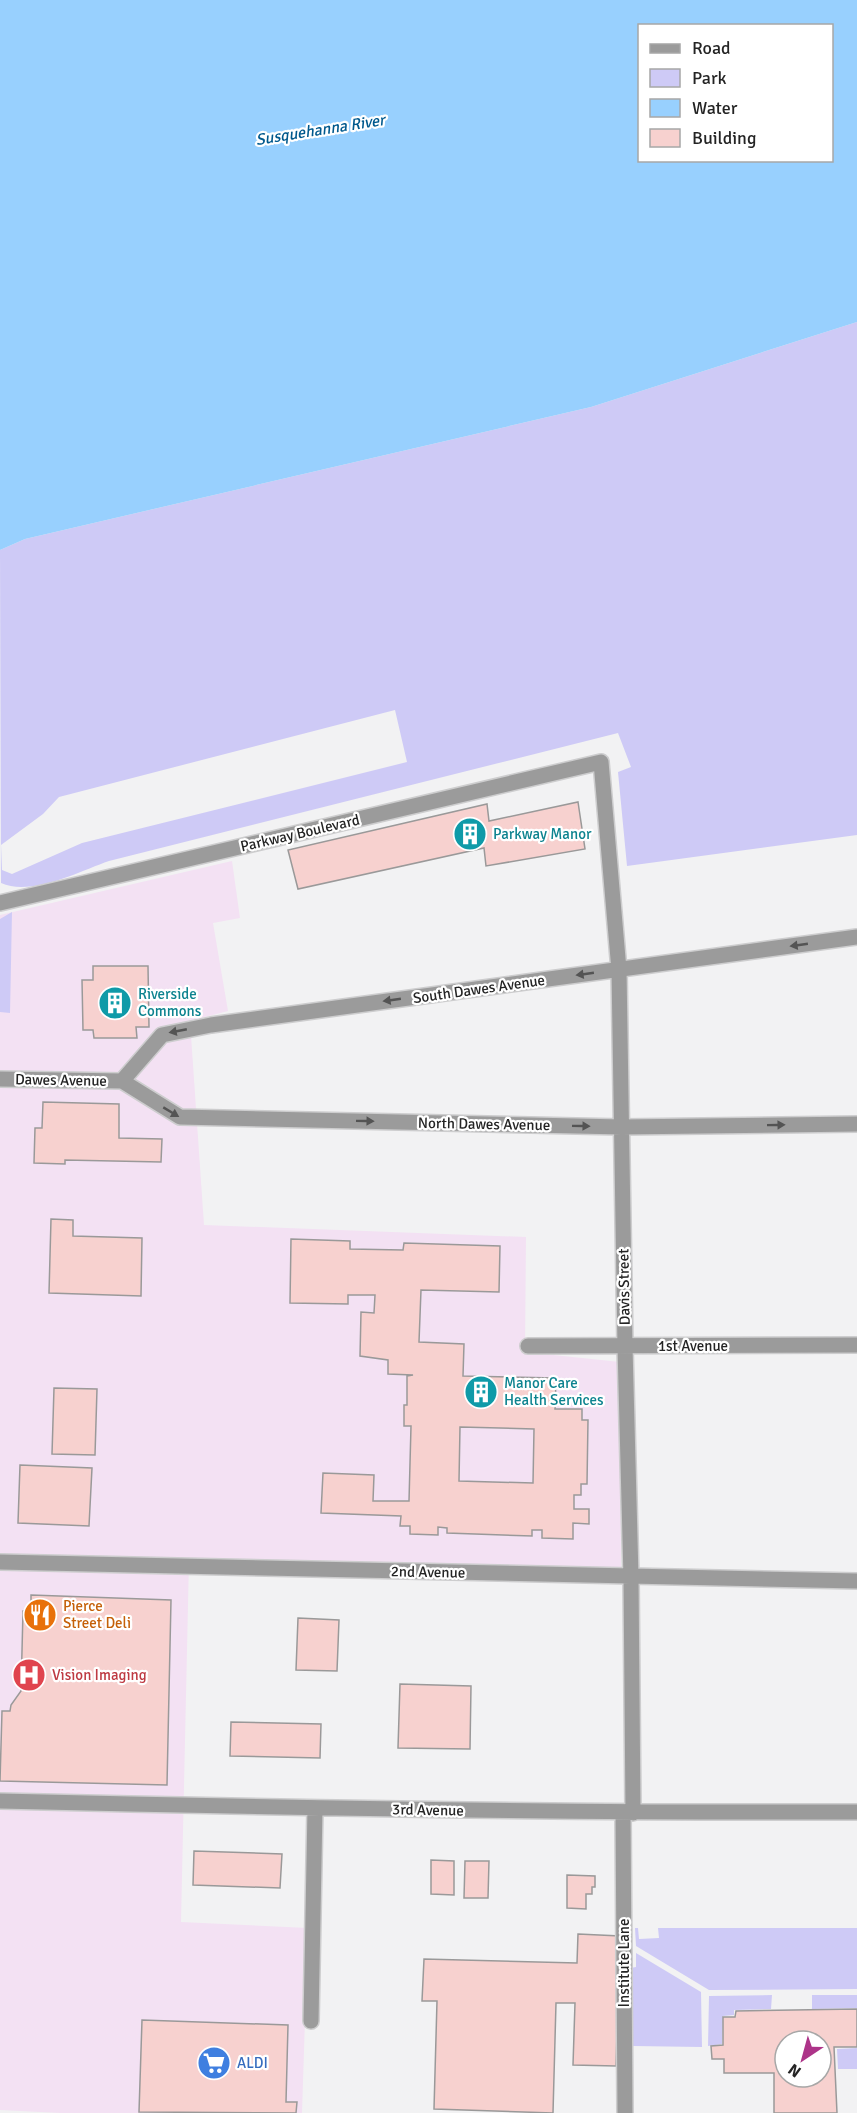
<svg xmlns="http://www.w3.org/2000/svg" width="857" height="2113" font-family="Signika,sans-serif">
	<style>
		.commercial { fill: #f3e1f3 }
		.green { fill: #cecaf6; fill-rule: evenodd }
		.water { fill: #98d0fe; fill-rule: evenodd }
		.building { fill: #f7d1cf; stroke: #9a9999; stroke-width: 1.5; fill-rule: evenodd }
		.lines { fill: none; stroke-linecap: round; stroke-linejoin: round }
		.minor-casing { stroke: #cdcdce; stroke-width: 18 }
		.minor { stroke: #9b9b9b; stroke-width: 15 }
		.oneway { fill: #545454 }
		.labels { text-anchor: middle; stroke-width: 4.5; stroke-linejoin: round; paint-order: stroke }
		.street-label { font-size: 15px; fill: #242424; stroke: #fff }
		.culture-label { font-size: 15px; fill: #0d838f; stroke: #fff; text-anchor: start }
		.food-label { font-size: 15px; fill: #c56008; stroke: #fff; text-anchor: start }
		.health-label { font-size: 15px; fill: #be3a42; stroke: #fff; text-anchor: start }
		.shop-label { font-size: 15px; fill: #366cbe; stroke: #fff; text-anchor: start }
		.water-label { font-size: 16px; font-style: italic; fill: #00598d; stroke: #fff }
	</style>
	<rect width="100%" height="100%" fill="#f2f2f3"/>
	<path class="commercial" d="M232,861L240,918L213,923L228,1011L190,1021L204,1225L526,1237L525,1352L620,1362L621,1570L189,1560L181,1922L308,1928L302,2113H61L0,2110V915Z"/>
	<path class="green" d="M857,322V835L627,866L618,772L631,767L618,733L109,861C80,871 31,897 1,883L0,550L25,539L591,407ZM395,710L407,762L82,843L12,874L2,870L1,845L43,814L59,797Z
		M12,912L10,1013L0,1012V919Z
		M635,1928H638L639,1939L659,1938L658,1928H857V1989L709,1990L636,1946Z
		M636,1953L701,1992L702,2047L633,2046L631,1968L636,1967Z
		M772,1995L771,2009L734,2010V2015L723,2016L722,2044L708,2046L709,1996Z
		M812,1995H857V2008L812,2009Z
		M857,2048V2069H838L837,2049Z"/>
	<path class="water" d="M0,0H857V322L591,407L25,539L0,550ZM640,26H832V160H640Z"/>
	<path class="building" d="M578,802L585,849L486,866L484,848L298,889L288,850L487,804L489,821Z
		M93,966H148L149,1027H136L137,1038H94L93,1030H83L82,980H93Z
		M43,1102L119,1104V1138L162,1139L161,1162L65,1160V1164L34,1163L35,1128H42Z
		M51,1219L73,1220V1236L142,1238L141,1296L49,1293Z
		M291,1239L350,1241V1249L403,1250L404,1243L500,1246L499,1292L421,1290L419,1342L464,1344L463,1376L556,1378L555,1409H582V1420H588L587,1484H581V1495H574V1509H589V1524L573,1523V1539L542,1538V1530H532V1536L447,1533V1528L438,1527V1535L410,1534V1526H400L401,1516L321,1513L323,1473L374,1475L373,1501H409L411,1426H404V1405H407V1376L413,1375L388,1374V1360L360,1356L361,1312L374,1313L375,1295H348V1304L290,1303ZM460,1427L534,1429L533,1483L459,1481Z
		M54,1388L97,1389L95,1455L52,1454Z
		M20,1465L92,1468L89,1526L18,1523Z
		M31,1595L171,1600L167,1785L0,1781L2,1711H10L11,1705L21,1691L23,1611H31Z
		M298,1618L339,1620L337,1671L296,1670Z
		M400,1684L471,1686L470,1749L398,1748Z
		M231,1722L321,1724L320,1758L230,1756Z
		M194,1851L282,1854L280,1888L193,1885Z
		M431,1860L454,1861V1895L431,1894Z
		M465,1861H489L488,1898H464Z
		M567,1875L595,1876V1887H592V1894H586V1909L567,1908Z
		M578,1934L620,1936L616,2066L573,2065L575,2003H556L553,2113L434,2109L437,2001H422L424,1959L577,1963Z
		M857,2009V2047H834L837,2113H774V2073H724V2059H712L711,2046L723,2045V2017H735L736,2011ZM785,2041H821V2077H785Z
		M142,2020L288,2025L286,2102H297L296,2113L139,2112Z"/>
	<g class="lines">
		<defs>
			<path id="minor" d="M0,903L601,762L619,970L625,1347L631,1577L633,1813
				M0,1079L122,1081
				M122,1081L162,1035L211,1025L857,937
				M122,1081L180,1117L622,1127L857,1124
				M528,1346L857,1345
				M0,1562L857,1581
				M0,1801C286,1808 571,1813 857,1812
				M623,1813L625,2113
				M311,2021L315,1808"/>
		</defs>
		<use href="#minor" class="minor-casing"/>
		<use href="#minor" class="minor"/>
	</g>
	<defs><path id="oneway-solid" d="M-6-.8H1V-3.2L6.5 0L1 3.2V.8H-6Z" transform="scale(1.5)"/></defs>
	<g class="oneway">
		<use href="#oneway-solid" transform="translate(799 945) rotate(172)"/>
		<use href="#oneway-solid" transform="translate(585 974) rotate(172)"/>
		<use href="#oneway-solid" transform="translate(392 1000) rotate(172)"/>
		<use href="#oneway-solid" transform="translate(178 1031) rotate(169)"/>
		<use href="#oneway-solid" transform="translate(171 1112) rotate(31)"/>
		<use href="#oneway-solid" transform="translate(365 1121) rotate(1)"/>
		<use href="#oneway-solid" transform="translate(776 1125) rotate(-1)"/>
		<use href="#oneway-solid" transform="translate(581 1126) rotate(1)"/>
	</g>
	<defs>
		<symbol id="building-disc" viewBox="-11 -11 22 22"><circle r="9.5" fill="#0f9aa8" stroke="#fff"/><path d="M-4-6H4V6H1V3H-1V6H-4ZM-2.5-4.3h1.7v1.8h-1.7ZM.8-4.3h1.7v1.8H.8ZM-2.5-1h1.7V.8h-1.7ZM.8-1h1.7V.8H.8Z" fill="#fff"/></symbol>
		<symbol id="restaurant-disc" viewBox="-11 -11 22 22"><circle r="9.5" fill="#e8710a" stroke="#fff"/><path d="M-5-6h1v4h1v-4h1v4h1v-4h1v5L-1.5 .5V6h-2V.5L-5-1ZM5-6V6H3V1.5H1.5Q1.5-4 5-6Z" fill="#fff"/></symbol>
		<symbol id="hospital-disc" viewBox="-11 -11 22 22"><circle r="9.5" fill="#e0444e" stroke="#fff"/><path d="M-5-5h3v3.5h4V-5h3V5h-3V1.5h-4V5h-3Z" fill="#fff"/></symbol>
		<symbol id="supermarket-disc" viewBox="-11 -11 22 22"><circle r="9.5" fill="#3f7fe0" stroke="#fff"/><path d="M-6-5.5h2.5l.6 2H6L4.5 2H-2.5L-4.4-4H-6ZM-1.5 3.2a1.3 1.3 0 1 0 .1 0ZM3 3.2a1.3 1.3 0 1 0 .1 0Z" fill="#fff"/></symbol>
	</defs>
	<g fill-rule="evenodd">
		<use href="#building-disc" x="451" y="815" width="38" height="38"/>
		<use href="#building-disc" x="96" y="984" width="38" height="38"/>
		<use href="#building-disc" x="462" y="1373" width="38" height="38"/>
		<use href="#restaurant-disc" x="21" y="1596" width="38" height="38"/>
		<use href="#hospital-disc" x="10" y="1656" width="38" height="38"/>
		<use href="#supermarket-disc" x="195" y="2044" width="38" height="38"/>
	</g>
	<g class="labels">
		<g class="street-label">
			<text transform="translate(300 833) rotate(-13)" y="5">Parkway Boulevard</text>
			<text transform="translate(479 989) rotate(-8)" y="5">South Dawes Avenue</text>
			<text transform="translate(61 1080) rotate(1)" y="5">Dawes Avenue</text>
			<text transform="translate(484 1124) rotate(1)" y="5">North Dawes Avenue</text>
			<text transform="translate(624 1287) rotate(-91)" y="5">Davis Street</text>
			<text x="693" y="1351">1st Avenue</text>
			<text transform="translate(428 1572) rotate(1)" y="5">2nd Avenue</text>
			<text transform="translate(428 1810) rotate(1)" y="5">3rd Avenue</text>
			<text transform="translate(624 1963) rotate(-90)" y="5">Institute Lane</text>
		</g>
		<g class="culture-label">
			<text x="493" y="839">Parkway Manor</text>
			<text x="138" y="999">Riverside<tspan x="138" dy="17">Commons</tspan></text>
			<text x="504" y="1388">Manor Care<tspan x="504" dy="17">Health Services</tspan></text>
		</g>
		<g class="food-label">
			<text x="63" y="1611">Pierce<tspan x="63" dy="17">Street Deli</tspan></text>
		</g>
		<g class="health-label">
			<text x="52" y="1680">Vision Imaging</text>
		</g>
		<g class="shop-label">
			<text x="237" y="2068">ALDI</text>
		</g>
		<g class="water-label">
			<text transform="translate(320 129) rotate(-9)" y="6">Susquehanna River</text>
		</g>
	</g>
	<rect x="638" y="24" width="195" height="138" fill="#ffffff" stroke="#a7a7a7" stroke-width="1.5"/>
	<rect x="650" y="44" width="30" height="9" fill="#9b9b9b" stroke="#a7a7a7" stroke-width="1.5"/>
	<text x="692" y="54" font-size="18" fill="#242424">Road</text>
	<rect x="650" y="69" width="30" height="18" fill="#cecaf6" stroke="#a7a7a7" stroke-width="1.5"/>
	<text x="692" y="84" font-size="18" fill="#242424">Park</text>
	<rect x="650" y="99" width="30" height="18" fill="#98d0fe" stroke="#a7a7a7" stroke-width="1.5"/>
	<text x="692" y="114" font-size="18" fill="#242424">Water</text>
	<rect x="650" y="129" width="30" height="18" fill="#f7d1cf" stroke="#a7a7a7" stroke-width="1.5"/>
	<text x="692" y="144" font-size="18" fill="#242424">Building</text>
	<g transform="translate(803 2059) rotate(216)"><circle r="28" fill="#ffffff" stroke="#a7a7a7" stroke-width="1.5"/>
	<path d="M0-4.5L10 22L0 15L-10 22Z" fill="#ad3489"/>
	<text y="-9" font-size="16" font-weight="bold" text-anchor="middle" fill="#242424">N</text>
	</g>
</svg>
